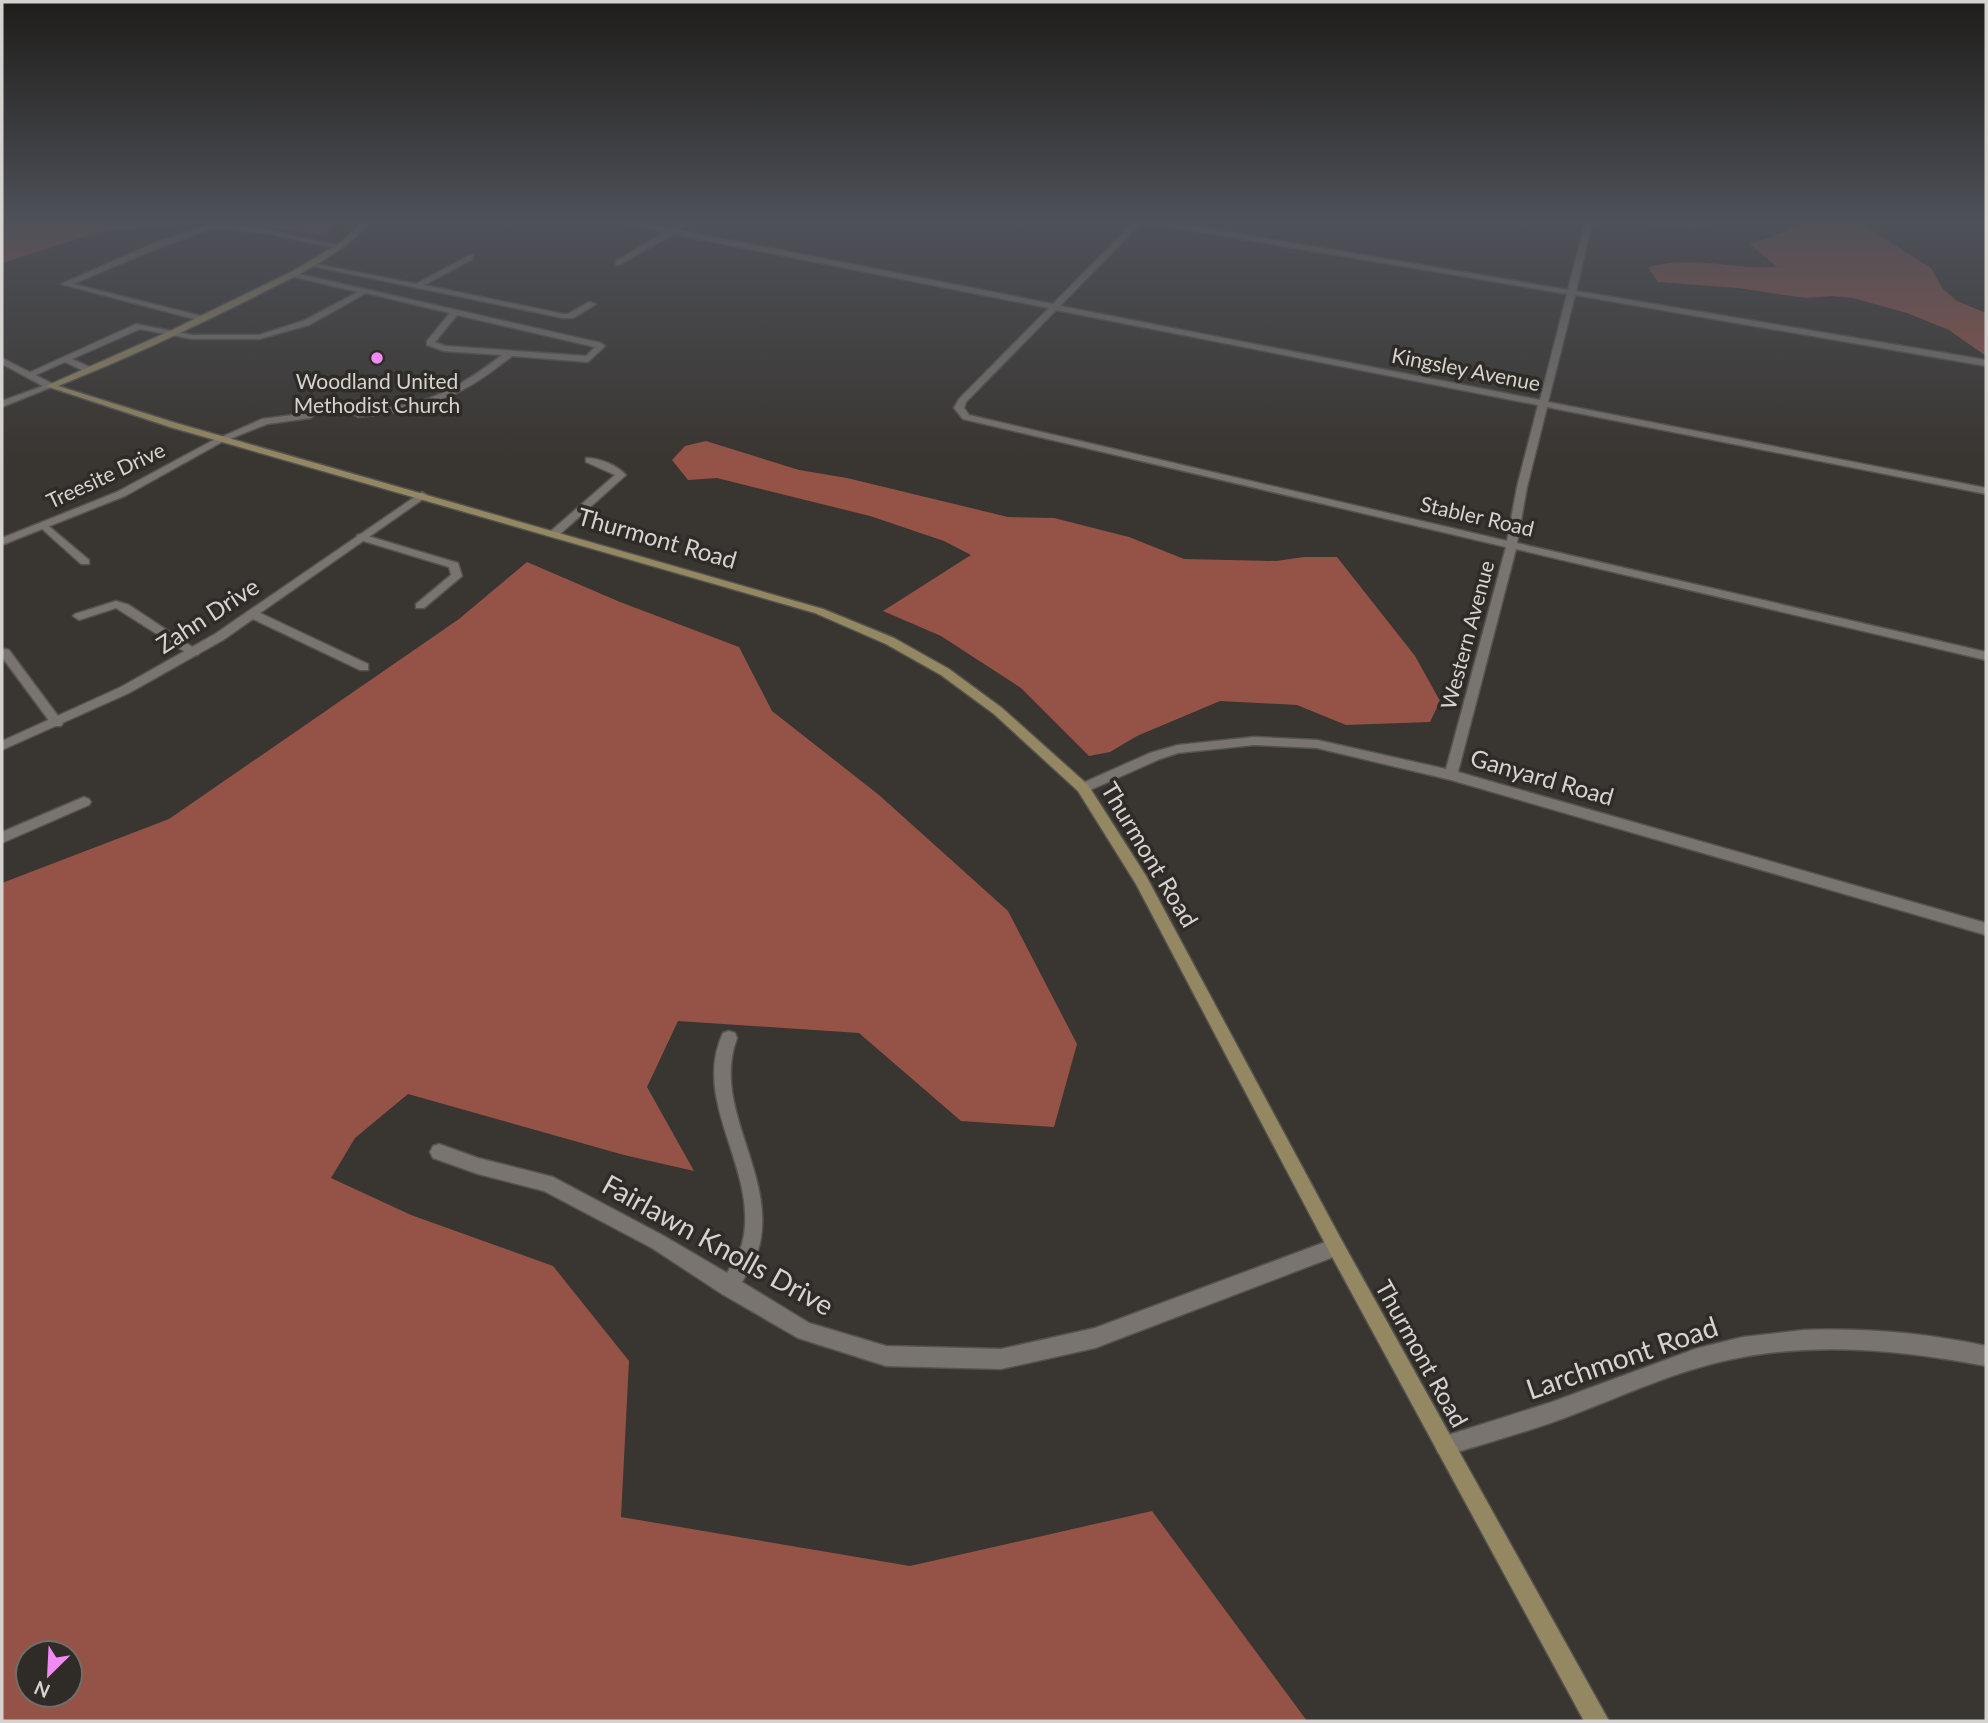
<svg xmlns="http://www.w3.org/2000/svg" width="1988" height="1723" font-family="Lato,sans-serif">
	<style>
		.forest { fill: #955348; fill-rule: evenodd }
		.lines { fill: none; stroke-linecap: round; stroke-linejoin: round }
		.lane-casing { stroke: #56534f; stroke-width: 3 }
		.street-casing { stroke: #56534f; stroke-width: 3 }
		.secondary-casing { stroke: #56534f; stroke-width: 3 }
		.lane { fill: #79746f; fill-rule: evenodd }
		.street { fill: #79746f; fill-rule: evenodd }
		.secondary { fill: #948862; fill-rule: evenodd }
		.poi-dot { fill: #f18af4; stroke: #2f2b26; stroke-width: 2.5 }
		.labels { text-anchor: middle; stroke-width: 7; stroke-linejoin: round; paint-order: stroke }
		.far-street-label { font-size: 21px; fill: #d5d3cf; stroke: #2f2b26 }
		.far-poi-label { font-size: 21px; fill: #d5d3cf; stroke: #2f2b26 }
		.street-label { font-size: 24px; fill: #d5d3cf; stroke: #2f2b26 }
		.near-street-label { font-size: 28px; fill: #d5d3cf; stroke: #2f2b26 }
	</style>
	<rect width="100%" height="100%" fill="#393530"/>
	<path class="forest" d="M2,219H337L327,235L215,221L99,232L2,263Z
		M1805,219H1912L1864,221L1868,228L1931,268L1943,289L1957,301L1986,313V356L1949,330L1907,313L1853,298L1832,296L1806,298L1738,288L1658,282L1648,267C1695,255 1731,270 1777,267L1750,244L1785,232Z
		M706,441L799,470L847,478L1008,517L1054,518L1129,537L1184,559L1276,561L1304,557H1337L1415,656L1440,701L1430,722L1346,725L1297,705L1220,701L1137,736L1110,752L1089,756L1021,688L941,636L883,611L971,555L944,541L870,516L717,478L688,480L672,460L685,446Z
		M527,562L620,602L739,647L772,711L879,795L1008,911L1077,1044L1054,1127L961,1121L859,1033L678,1021L647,1087L694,1171L624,1155L408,1094L355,1138L331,1178L411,1215L553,1266L629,1361L621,1517L910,1566L1152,1511L1307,1721H2V883L169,819L459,619ZM70,1653V1695H28V1653Z"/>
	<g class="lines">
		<defs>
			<path id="lane" d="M212,224L260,228L344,247L340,249L260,232L213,228L163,246L73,284L205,317L206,319L202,321L61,284L157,242Z
				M470,255H473V259L424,285L563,314H568L589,302L596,304L573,318H563L307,265L311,263L416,284Z
				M290,272L601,343L605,346L588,362L512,356C457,400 428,409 358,417L353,414L355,412C371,409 388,408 404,405C442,398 472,378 502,355L444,351L427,345V341L450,313L366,293L309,325L259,339H192L140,329L72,359L92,368V372H86L65,362L31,377L24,375L136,324L192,335H259L303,321L358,292L290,276ZM457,315L595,347L586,356L445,346L435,342Z
				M308,413L313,416L311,418L267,424L227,440L219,438L262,419Z
				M586,458C599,458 617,465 626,475L559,535H551V531L615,475L586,462Z
				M45,523L89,560V564H81L41,528V524Z
				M361,534L458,563L462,576L424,608H416V604L451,575L449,567L357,539V535Z
				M116,601L129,605L200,652L198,655H190L116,608L79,620L73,616L75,614Z
				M5,649L9,650L61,720L63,723L61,726H53L2,657V650Z
				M84,797L89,799L91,802L89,805L2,843V832Z"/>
			<path id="street" d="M607,219H620L671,229L687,219H695L678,230L1053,304L1137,219H1151L1568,290L1586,219H1593L1576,291L1986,360V366L1575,295L1548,402L1986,488V494L1547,407L1527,487L1517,543L1986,652V660L1516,549L1458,772L1986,923V935L1451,780L1317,748L1254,745L1178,753L1160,759L1088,791H1078L1076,788L1078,785L1150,753L1178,745L1254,737L1317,740L1446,769L1506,547L963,419L954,408L959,399L1049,308L673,234L619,265H616V261L665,232ZM1142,222L1567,294L1540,400L1060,306ZM1056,310L1538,405L1517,487L1507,541L969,415L964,408L966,402Z
				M1616,219L1690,224L1712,219H1725L1690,228Z
				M2,358L53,384L54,386L2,407V401L43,386L2,364Z
				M221,436L229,438L125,496L2,545V538L117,492Z
				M422,492L427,495L426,497L260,613L368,664V670H360L253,619L223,640L129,693L2,750V741L121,687L215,634Z
				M729,1031L735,1033L737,1038C711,1107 775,1172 760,1243C757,1257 749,1270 742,1282L809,1323L886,1346L1001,1349L1095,1328L1336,1238L1342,1241L1345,1247L1342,1253L1336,1256L1095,1348L1001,1369L886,1366L798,1338L722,1294L652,1248L544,1191L478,1174L433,1158L430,1152L433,1146L439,1144L478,1158L553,1177L664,1236L727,1273C732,1264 739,1254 742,1244C761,1172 690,1103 723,1033Z
				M1804,1330C1866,1328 1926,1333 1986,1346V1366C1905,1351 1825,1342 1743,1357C1681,1368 1625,1395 1567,1417C1527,1432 1486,1443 1445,1456L1438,1453L1435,1446L1438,1439L1445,1436L1552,1402L1698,1348L1743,1337Z"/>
			<path id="secondary" d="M365,219H373C340,258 292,277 248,300C186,331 123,360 58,386L176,423L823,609L894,638L949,669L1002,708L1088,785L1146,876L1342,1241L1609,1721H1584L1330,1253L1136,884L1078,791L994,714L941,675L886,644L815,613L170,427L46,386L172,330L295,270L341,242Z"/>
		</defs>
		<use href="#lane" class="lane-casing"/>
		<use href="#street" class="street-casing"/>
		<use href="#secondary" class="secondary-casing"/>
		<use href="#lane" class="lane"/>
		<use href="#street" class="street"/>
		<use href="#secondary" class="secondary"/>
	</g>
	<linearGradient id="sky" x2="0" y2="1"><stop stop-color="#1f1d1a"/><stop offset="0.48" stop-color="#4e5159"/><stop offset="1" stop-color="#4e5159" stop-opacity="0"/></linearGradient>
	<rect width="1988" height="460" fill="url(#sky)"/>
	<circle class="poi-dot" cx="377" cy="358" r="7"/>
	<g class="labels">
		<g class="far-street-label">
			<text transform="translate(1466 370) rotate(11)" y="7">Kingsley Avenue</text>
			<text transform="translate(106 476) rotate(-25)" y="7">Treesite Drive</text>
			<text transform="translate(1477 517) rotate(13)" y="7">Stabler Road</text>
			<text transform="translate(1468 635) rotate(-75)" y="7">Western Avenue</text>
		</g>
		<g class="far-poi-label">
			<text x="377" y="389">Woodland United<tspan x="377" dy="24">Methodist Church</tspan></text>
		</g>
		<g class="street-label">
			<text transform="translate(657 539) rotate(16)" y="8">Thurmont Road</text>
			<text transform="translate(208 616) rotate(-33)" y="8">Zahn Drive</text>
			<text transform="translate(1542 778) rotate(16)" y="8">Ganyard Road</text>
			<text transform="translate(1149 855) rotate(59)" y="8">Thurmont Road</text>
			<text transform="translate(1421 1354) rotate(61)" y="8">Thurmont Road</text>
		</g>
		<g class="near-street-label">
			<text transform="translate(718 1245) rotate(29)" y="10">Fairlawn Knolls Drive</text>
			<text transform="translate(1622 1358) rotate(-19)" y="10">Larchmont Road</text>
		</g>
	</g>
	<rect width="1988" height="1723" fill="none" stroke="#d5d3cf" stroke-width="7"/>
	<g transform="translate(49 1674) rotate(204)"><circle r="33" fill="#2f2b26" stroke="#716e6a" stroke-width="2"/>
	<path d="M0-5L12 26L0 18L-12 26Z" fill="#f18af4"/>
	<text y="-10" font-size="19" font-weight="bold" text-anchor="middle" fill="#d5d3cf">N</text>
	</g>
</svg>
